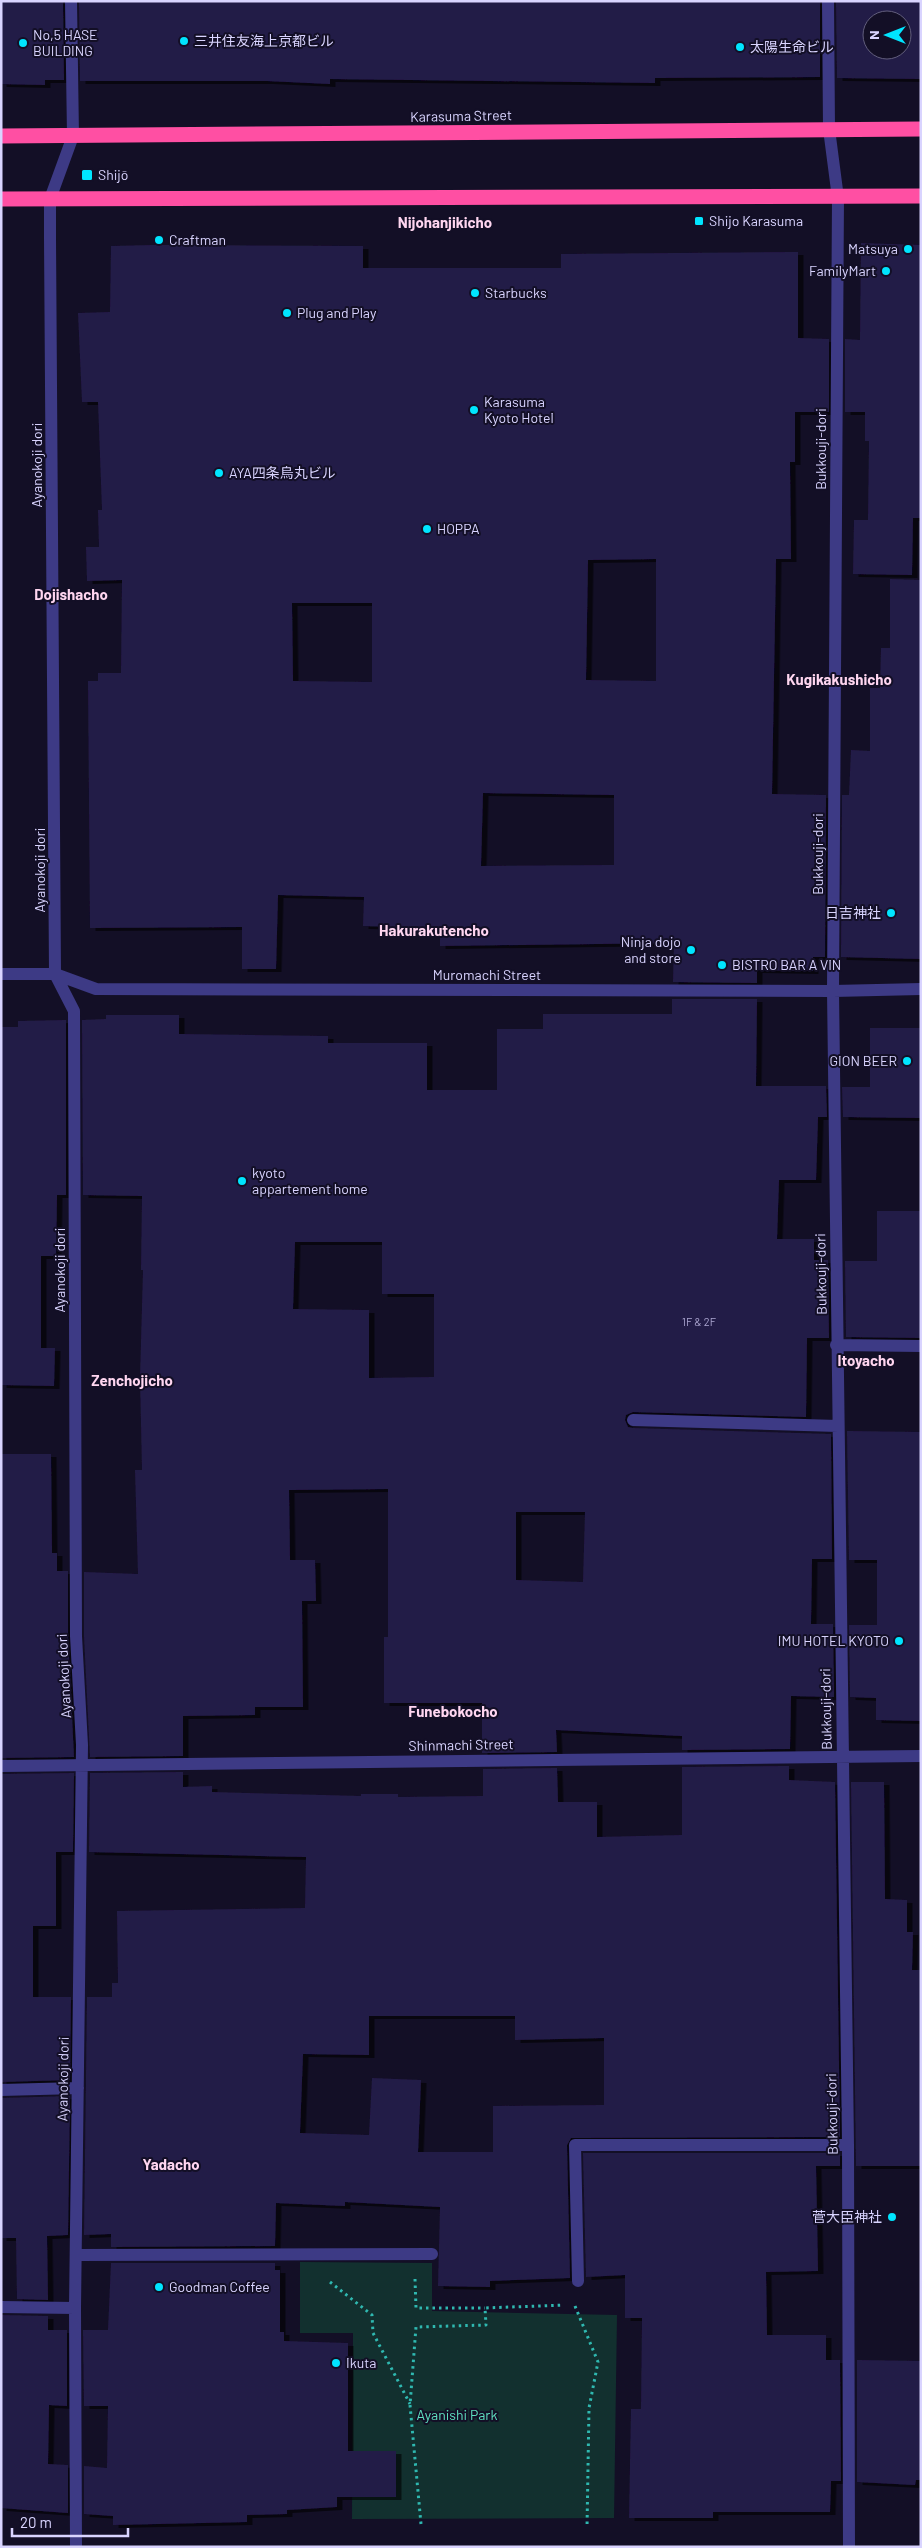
<svg xmlns="http://www.w3.org/2000/svg" width="922" height="2548" font-family="Barlow,'Noto Sans JP',sans-serif">
	<style>
		.green { fill: #12302f }
		.building { fill: #241b47; fill-rule: evenodd; filter: url(#shadow) }
		.lines { fill: none; stroke-linecap: round; stroke-linejoin: round }
		.path { stroke: #2fb8b0; stroke-width: 3; stroke-dasharray: 2.5 4; stroke-linecap: butt }
		.minor { stroke: #3d3a85; stroke-width: 12 }
		.highway { stroke: #ff4fa3; stroke-width: 15 }
		.poi-dot { fill: #00e5ff; stroke: #130f26; stroke-width: 2 }
		.labels { text-anchor: middle; stroke-width: 4; stroke-linejoin: round; paint-order: stroke }
		.number-label { font-size: 11px; fill: #aca6d1 }
		.poi-label { font-size: 14px; fill: #d9d4ff; stroke: #130f26; text-anchor: start }
		.street-label { font-size: 14px; fill: #d9d4ff; stroke: #130f26 }
		.park-label { font-size: 14px; fill: #5fe0c0; stroke: #130f26 }
		.neighbourhood-label { font-size: 15px; font-weight: bold; fill: #ffd6f0; stroke: #130f26 }
	</style>
	<defs>
		<filter id="shadow"><feDropShadow dx="5.5" dy="3" stdDeviation="0" flood-color="#0009"/></filter>
	</defs>
	<rect width="100%" height="100%" fill="#130f26"/>
	<path class="green" d="M300,2262L432,2263V2311L617,2315L614,2518L352,2519L353,2333H300Z"/>
	<path class="building" d="M1,1H63L64,80H45V85L1,84Z
		M79,1H820V77L655,78V83L330,79V84L267,81H80Z
		M836,1H921V79L837,78ZM872,20H902V50H872Z
		M861,243L921,245V518H913L912,575L853,574L854,520H868L869,441H865V412H845V339L860,340Z
		M153,245L363,246V268H561V254L798,252V338L829,339V412H795V462H790L791,559H776L772,794L826,795L825,957H813V971L757,970V983L673,982L674,943L440,946V928L363,926L364,897L278,895L276,969H242V927L90,928L88,681H98V673H121L122,580L87,581L86,547H99L98,510H102L98,402H82L78,313L110,312L111,246ZM656,559V681L586,680L588,560ZM292,603H372V682L293,681ZM483,793L614,795V865L481,866Z
		M890,579L921,580V959L841,957L842,795H849L851,750L870,751V688H880L881,648H890Z
		M672,999H757L756,1086H826L827,1117H818L816,1180H779L777,1239H814V1260H828L829,1338H807L806,1417L633,1412L626,1415L625,1420L628,1427L633,1428L831,1434L832,1559H812L811,1624H833L834,1697L791,1696L790,1749L682,1750V1736L556,1730L557,1752L482,1753V1703H384V1637H388V1489L289,1490L290,1560H315L316,1601H302L303,1707H255V1715L183,1716V1756L90,1757L84,1636V1572L138,1574L135,1470H142L140,1378L143,1270H141L142,1196L83,1195L82,1020L106,1019V1015H179V1034L328,1036V1043H427V1090H497V1029H543V1014H672ZM295,1242H382V1294H434V1377L369,1378V1310L293,1309ZM516,1512H585L583,1582L516,1580Z
		M66,1020V1195H57L56,1256H41V1348H55L54,1386L1,1385V1027H18V1021Z
		M870,1028H921V1118L843,1117L842,1087H870Z
		M877,1211H921V1338L846,1337L845,1261H877Z
		M847,1431L921,1432V1721L876,1720V1698L850,1697L849,1625H877V1560H849Z
		M1,1454H51L52,1553H57V1571H68V1636L74,1757L1,1758Z
		M789,1766V1780L835,1782L840,2137L571,2138L567,2145L570,2278L490,2281V2287L438,2286L440,2207L345,2202V2206L276,2203L275,2246L111,2247V2234L84,2235L87,1997H112V1983H118L117,1911L305,1908L306,1857L89,1852L90,1773L183,1772V1787L212,1786V1792L361,1796V1794H398V1797L483,1796V1769L557,1768L558,1802H597V1837L682,1835V1767ZM369,2016H515V2040L604,2038V2105L493,2106V2152H418L421,2080L372,2078L369,2135L300,2133L303,2054L369,2055Z
		M74,1773L73,1852H56V1926H33V1997H71L70,2080L1,2082V1774Z
		M851,1782H884L885,1899L907,1900V1932H913L912,1970H921V2166H856Z
		M70,2096L68,2235L47,2236L48,2300L17,2299L16,2238H1V2098Z
		M583,2153H840V2166H816L818,2271L766,2272L767,2335H826V2360H840L841,2481H831L830,2512H713V2518H629L631,2409H641L642,2318H625V2275L586,2277Z
		M111,2263H275V2270H280V2332H284V2341L348,2343V2451H396V2497H337V2507L287,2510V2514L247,2515V2522L113,2525V2516L84,2514V2466L107,2468L108,2406H84L83,2330H108Z
		M1,2315L48,2316V2330H67V2406L49,2405L48,2464L68,2465V2513L1,2508Z
		M857,2360L921,2361V2480H916L915,2485L857,2482Z"/>
	<g class="lines">
		<path class="path" d="M415,2279L416,2308H485
			M330,2282L372,2315L373,2333L410,2404
			M575,2306L598,2362L589,2408L587,2528
			M421,2524L410,2405L416,2327L486,2325L485,2308L564,2305"/>
		<path class="minor" d="M71,1L73,136L50,199V238L55,974L74,1011L76,1636L82,1745L75,2308L76,2547
			M828,1L829,129L838,198L833,991L848,2145L849,2547
			M1,974H55L96,989L833,991L921,989
			M836,1345L921,1346
			M633,1420L838,1426
			M1,1766L921,1756
			M1,2090L78,2088
			M76,2255L432,2254
			M578,2281L575,2145H848
			M1,2307L75,2308"/>
		<path class="highway" d="M1,136L921,129
			M1,199L921,196"/>
	</g>
	<g class="poi-dot">
		<circle cx="184" cy="41" r="5"/>
		<circle cx="23" cy="43" r="5"/>
		<circle cx="740" cy="47" r="5"/>
		<rect x="81" y="169" width="12" height="12" rx="2.5"/>
		<rect x="694" y="216" width="10" height="10" rx="2.5"/>
		<circle cx="159" cy="240" r="5"/>
		<circle cx="908" cy="249" r="5"/>
		<circle cx="886" cy="271" r="5"/>
		<circle cx="475" cy="293" r="5"/>
		<circle cx="287" cy="313" r="5"/>
		<circle cx="474" cy="410" r="5"/>
		<circle cx="219" cy="473" r="5"/>
		<circle cx="427" cy="529" r="5"/>
		<circle cx="891" cy="913" r="5"/>
		<circle cx="691" cy="950" r="5"/>
		<circle cx="722" cy="965" r="5"/>
		<circle cx="907" cy="1061" r="5"/>
		<circle cx="242" cy="1181" r="5"/>
		<circle cx="899" cy="1641" r="5"/>
		<circle cx="892" cy="2217" r="5"/>
		<circle cx="159" cy="2287" r="5"/>
		<circle cx="336" cy="2363" r="5"/>
	</g>
	<g class="labels">
		<g class="number-label">
			<text x="699" y="1326">1F &amp; 2F</text>
		</g>
		<g class="poi-label">
			<text x="33" y="40">No,5 HASE<tspan x="33" dy="16">BUILDING</tspan></text>
			<text x="194" y="46">三井住友海上京都ビル</text>
			<text x="750" y="52">太陽生命ビル</text>
			<text x="98" y="180">Shijō</text>
			<text x="709" y="226">Shijo Karasuma</text>
			<text x="169" y="245">Craftman</text>
			<text x="898" y="254" text-anchor="end">Matsuya</text>
			<text x="876" y="276" text-anchor="end">FamilyMart</text>
			<text x="485" y="298">Starbucks</text>
			<text x="297" y="318">Plug and Play</text>
			<text x="484" y="407">Karasuma<tspan x="484" dy="16">Kyoto Hotel</tspan></text>
			<text x="229" y="478">AYA四条烏丸ビル</text>
			<text x="437" y="534">HOPPA</text>
			<text x="881" y="918" text-anchor="end">日吉神社</text>
			<text x="681" y="947" text-anchor="end">Ninja dojo<tspan x="681" dy="16">and store</tspan></text>
			<text x="732" y="970">BISTRO BAR A VIN</text>
			<text x="897" y="1066" text-anchor="end">GION BEER</text>
			<text x="252" y="1178">kyoto<tspan x="252" dy="16">appartement home</tspan></text>
			<text x="889" y="1646" text-anchor="end">IMU HOTEL KYOTO</text>
			<text x="882" y="2222" text-anchor="end">菅大臣神社</text>
			<text x="169" y="2292">Goodman Coffee</text>
			<text x="346" y="2368">Ikuta</text>
		</g>
		<g class="street-label">
			<text transform="translate(461 116) rotate(-1)" y="5">Karasuma Street</text>
			<text transform="translate(821 449) rotate(-90)" y="5">Bukkouji-dori</text>
			<text transform="translate(37 465) rotate(-90)" y="5">Ayanokoji dori</text>
			<text transform="translate(818 854) rotate(-90)" y="5">Bukkouji-dori</text>
			<text transform="translate(40 870) rotate(-90)" y="5">Ayanokoji dori</text>
			<text x="487" y="980">Muromachi Street</text>
			<text transform="translate(60 1270) rotate(-90)" y="5">Ayanokoji dori</text>
			<text transform="translate(821 1274) rotate(-91)" y="5">Bukkouji-dori</text>
			<text transform="translate(64 1676) rotate(-93)" y="5">Ayanokoji dori</text>
			<text transform="translate(826 1709) rotate(-91)" y="5">Bukkouji-dori</text>
			<text transform="translate(461 1745) rotate(-1)" y="5">Shinmachi Street</text>
			<text transform="translate(63 2079) rotate(-89)" y="5">Ayanokoji dori</text>
			<text transform="translate(832 2114) rotate(-91)" y="5">Bukkouji-dori</text>
		</g>
		<g class="park-label">
			<text x="457" y="2420">Ayanishi Park</text>
		</g>
		<g class="neighbourhood-label">
			<text x="445" y="228">Nijohanjikicho</text>
			<text x="71" y="600">Dojishacho</text>
			<text x="839" y="685">Kugikakushicho</text>
			<text x="434" y="936">Hakurakutencho</text>
			<text x="866" y="1366">Itoyacho</text>
			<text x="132" y="1386">Zenchojicho</text>
			<text x="453" y="1717">Funebokocho</text>
			<text x="171" y="2170">Yadacho</text>
		</g>
	</g>
	<rect width="922" height="2548" fill="none" stroke="#d9d4ff" stroke-width="5"/>
	<g transform="translate(887 35) rotate(270)"><circle r="24" fill="#130f26" stroke="#625e7d"/>
	<path d="M0-4L9 19L0 12L-9 19Z" fill="#00e5ff"/>
	<text y="-8" font-size="14" font-weight="bold" text-anchor="middle" fill="#d9d4ff">N</text>
	</g>
	<path d="M12 2528v8h116v-8" fill="none" stroke="#d9d4ff" stroke-width="2.5"/>
	<text x="20" y="2528" font-size="15" fill="#d9d4ff" stroke="#130f26" stroke-width="4" paint-order="stroke">20 m</text>
</svg>
